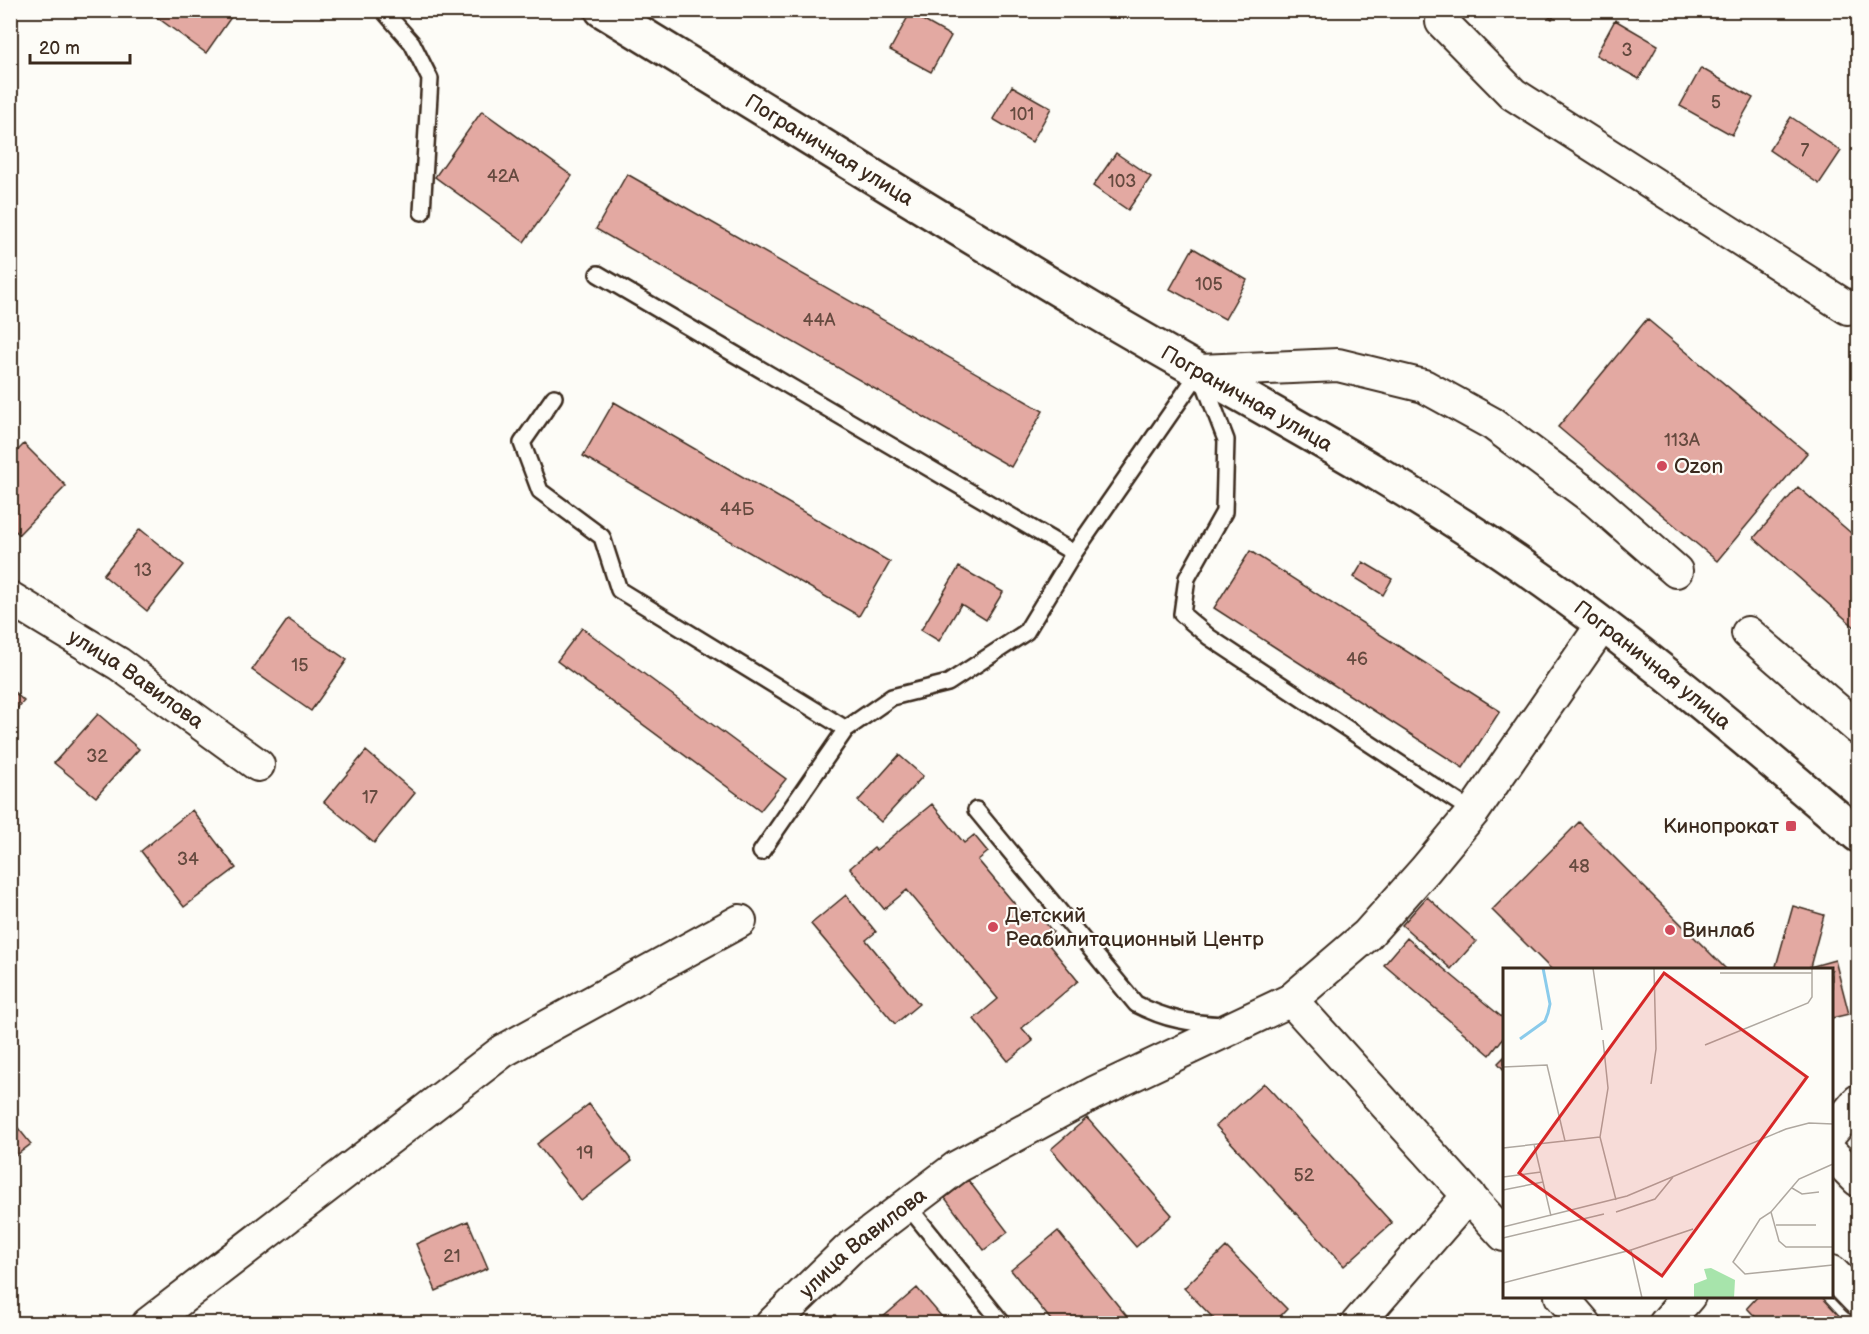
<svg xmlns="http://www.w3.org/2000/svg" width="1869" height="1334" font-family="'Balsamiq Sans',sans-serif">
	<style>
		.building { fill: #e3a9a2; stroke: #3b2a1e; stroke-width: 1.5 }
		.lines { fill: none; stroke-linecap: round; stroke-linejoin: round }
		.lane-casing { stroke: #3b2a1e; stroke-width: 20 }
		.street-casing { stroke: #3b2a1e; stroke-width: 36 }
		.secondary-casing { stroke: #3b2a1e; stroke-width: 38 }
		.lane { stroke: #fdfcf7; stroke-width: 15 }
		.street { stroke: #fdfcf7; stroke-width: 32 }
		.secondary { stroke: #fdfcf7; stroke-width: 33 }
		.poi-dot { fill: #d1495b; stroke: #fdfcf7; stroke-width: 2 }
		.labels { text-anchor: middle; stroke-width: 4.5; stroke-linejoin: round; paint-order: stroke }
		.number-label { font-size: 18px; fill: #654a3f }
		.street-label { font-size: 21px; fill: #3b2a1e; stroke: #fdfcf7 }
		.poi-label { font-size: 21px; fill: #3b2a1e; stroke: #fdfcf7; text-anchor: start }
		.inset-river { fill: none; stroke: #8acbeb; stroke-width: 3 }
		.inset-road { fill: none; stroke: #afa8a0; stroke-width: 1.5 }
		.view { fill: #d62828; fill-opacity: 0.15; stroke: #d62828; stroke-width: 3 }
		.inset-edge { fill: none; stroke: #3b2a1e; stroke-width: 3 }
	</style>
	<rect width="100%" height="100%" fill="#fdfcf7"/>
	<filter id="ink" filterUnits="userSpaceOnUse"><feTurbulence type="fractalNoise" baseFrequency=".0167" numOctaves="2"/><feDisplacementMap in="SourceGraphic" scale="12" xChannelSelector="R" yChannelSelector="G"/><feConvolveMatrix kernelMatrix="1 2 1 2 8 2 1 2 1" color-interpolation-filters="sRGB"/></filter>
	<g filter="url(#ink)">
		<path class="building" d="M147,10H236L206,53Z
			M1540,10H1558L1552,19Z
			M910,13L951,36L931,72L890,50Z
			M1615,20L1658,45L1639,79L1596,55Z
			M1701,68L1753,98L1732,135L1680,106Z
			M1012,86L1051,108L1032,142L993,119Z
			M482,111L572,176L524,242L435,177Z
			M1791,117L1841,151L1819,184L1769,150Z
			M1116,153L1151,177L1128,210L1093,186Z
			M627,174L1043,411L1011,467L596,229Z
			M1193,248L1247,280L1225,319L1170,289Z
			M1647,319L1807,453L1717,561L1558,427Z
			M614,402L890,562L859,616L583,456Z
			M24,444L66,486L19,534L10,526V458Z
			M1798,487L1858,539V630L1754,538Z
			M140,529L184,565L147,611L103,575Z
			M1250,551L1500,711L1463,768L1214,608Z
			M1363,562L1392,579L1383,595L1354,577Z
			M959,567L1003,592L986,620L961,604L939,641L921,630Z
			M288,619L347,660L311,711L252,670Z
			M582,628L786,779L760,811L557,661Z
			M10,688L24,701L10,716Z
			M98,714L139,749L96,797L54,763Z
			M366,751L415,793L374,843L324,802Z
			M899,755L923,776L881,822L858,801Z
			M932,804L964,843L974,835L988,852L978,860L1029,921L1038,914L1053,932L1045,940L1078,981L1022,1028L1033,1041L1008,1061L974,1019L998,999L907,890L884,909L850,868L874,848L876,850Z
			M192,810L236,868L184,907L141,851Z
			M1579,822L1727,970H1552L1492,910Z
			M846,895L876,932L866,940L919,1004L895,1024L811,924Z
			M1427,897L1476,941L1451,969L1402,925Z
			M1793,906L1824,915L1810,967L1835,960L1849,1014L1832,1018V970H1787L1776,966Z
			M1407,938L1504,1019V1037L1490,1055L1384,965Z
			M1504,1057V1070L1498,1063Z
			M1264,1083L1392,1223L1344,1266L1216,1126Z
			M589,1104L632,1161L581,1201L537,1144Z
			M10,1118L31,1144L10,1160Z
			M1087,1118L1172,1215L1136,1247L1051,1149Z
			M968,1180L1008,1232L984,1250L945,1198Z
			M468,1221L488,1268L436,1291L416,1244Z
			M1058,1231L1133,1324H1054L1011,1270Z
			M1226,1247L1287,1309L1273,1324H1219L1184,1288Z
			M917,1288L948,1324H875Z
			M1758,1296H1821L1847,1324H1762L1747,1308Z
			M835,1315L842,1324H826Z"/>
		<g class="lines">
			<defs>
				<path id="lane" d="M383,10L412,43L430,79L422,212
					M598,274L1074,553L1200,371
					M1202,377L1226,440L1224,512L1187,578L1182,614L1209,637L1473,812
					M554,397L522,443L540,491L602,537L619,590L846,729
					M976,810L1136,1004C1167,1020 1189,1023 1224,1025
					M761,852L846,729L892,697L948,683L1026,632L1074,553
					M907,1205L1003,1324"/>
				<g id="street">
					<path d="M1442,22L1513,94L1848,308"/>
					<path d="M1200,371L1338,365L1424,386L1493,424L1595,500L1676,571"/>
					<path id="s1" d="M10,598L119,664L258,765"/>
					<path d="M1748,633L1858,728"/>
					<path d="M1291,1000L1504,1235"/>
					<path d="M1832,1132L1858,1101"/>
					<path d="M1832,1154L1858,1180"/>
					<path d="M1832,1272L1858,1299"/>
					<path d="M1561,1296L1585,1324"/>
					<path d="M148,1324L503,1051L740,921"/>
					<path id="s2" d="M772,1324L849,1249L957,1167L1094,1093L1291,1000L1367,935L1425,870L1473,812L1603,624"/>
					<path d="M1357,1324L1469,1195"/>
					<path d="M1665,1324L1689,1296"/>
				</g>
				<g id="secondary">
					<path id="s3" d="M602,10C766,110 928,212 1093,310C1238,396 1390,473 1528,570C1644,651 1751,744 1858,835"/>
				</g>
			</defs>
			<use href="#lane" class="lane-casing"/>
			<use href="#street" class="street-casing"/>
			<use href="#secondary" class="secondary-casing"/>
			<use href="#lane" class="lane"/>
			<use href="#street" class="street"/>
			<use href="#secondary" class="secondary"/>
		</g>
	</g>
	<g class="poi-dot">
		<circle cx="1662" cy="466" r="6"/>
		<rect x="1785" y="820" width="12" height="12" rx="3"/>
		<circle cx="993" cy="927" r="6"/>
		<circle cx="1670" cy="930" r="6"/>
	</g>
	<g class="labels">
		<g class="number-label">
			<text x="1627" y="56">3</text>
			<text x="1716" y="108">5</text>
			<text x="1022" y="120">101</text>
			<text x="1805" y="156">7</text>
			<text x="503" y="182">42А</text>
			<text x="1122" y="187">103</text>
			<text x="1209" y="290">105</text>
			<text x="819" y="326">44А</text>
			<text x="1682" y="446">113А</text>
			<text x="737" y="515">44Б</text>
			<text x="143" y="576">13</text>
			<text x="1357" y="665">46</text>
			<text x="300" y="671">15</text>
			<text x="97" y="762">32</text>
			<text x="370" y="803">17</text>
			<text x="188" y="865">34</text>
			<text x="1579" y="872">48</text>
			<text x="585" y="1159">19</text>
			<text x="1304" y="1181">52</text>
			<text x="452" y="1262">21</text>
		</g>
		<g class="street-label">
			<text dy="7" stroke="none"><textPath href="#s3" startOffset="267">Пограничная улица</textPath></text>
			<text dy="7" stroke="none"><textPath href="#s3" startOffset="753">Пограничная улица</textPath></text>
			<text dy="7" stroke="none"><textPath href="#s3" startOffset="1239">Пограничная улица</textPath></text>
			<text dy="7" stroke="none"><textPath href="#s1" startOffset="150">улица Вавилова</textPath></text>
			<text dy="7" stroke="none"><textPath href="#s2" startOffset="122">улица Вавилова</textPath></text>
		</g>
		<g class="poi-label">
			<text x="1674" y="473">Ozon</text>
			<text x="1779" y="833" text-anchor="end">Кинопрокат</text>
			<text x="1005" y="922">Детский<tspan x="1005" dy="24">Реабилитационный Центр</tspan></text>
			<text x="1682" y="937">Винлаб</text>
		</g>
	</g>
	<g transform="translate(1503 968)">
		<rect width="330" height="330" fill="#fdfcf7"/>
		<path d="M208,300L232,312L231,330H191V316L204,311L201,301Z" fill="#a7e4ab"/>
		<path class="inset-river" d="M17,71L42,53L45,45L47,36L40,0"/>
		<path class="inset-road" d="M90,0L99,62M217,5H309M100,72L105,120L97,169L113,232M202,77L305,35L309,29V0M0,99L44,97L62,173M148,116L153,81L151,0M31,176L48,248M0,180L97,169M330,196L296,211L268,244L257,251L230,294L242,306L330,297M0,209L38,204M289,220L299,226L316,224M0,222L40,214M113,244L152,231L170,209M268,244L276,273L283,279H330M273,257H313M0,259L124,228L283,161L306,155L330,156M0,270L101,246M128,282L190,261M0,315L128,282L139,330"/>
		<path class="view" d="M161,5L304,109L159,308L16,205Z"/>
		<rect width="330" height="330" class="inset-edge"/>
	</g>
	<rect width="1869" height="1334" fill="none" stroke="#fdfcf7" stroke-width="36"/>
	<rect x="18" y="18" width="1833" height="1298" fill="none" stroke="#3b2a1e" stroke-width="2" filter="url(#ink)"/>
	<path d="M30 54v9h100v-9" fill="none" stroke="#3b2a1e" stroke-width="3"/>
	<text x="39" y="54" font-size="18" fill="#3b2a1e" stroke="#fdfcf7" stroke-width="4.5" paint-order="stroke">20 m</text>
</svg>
